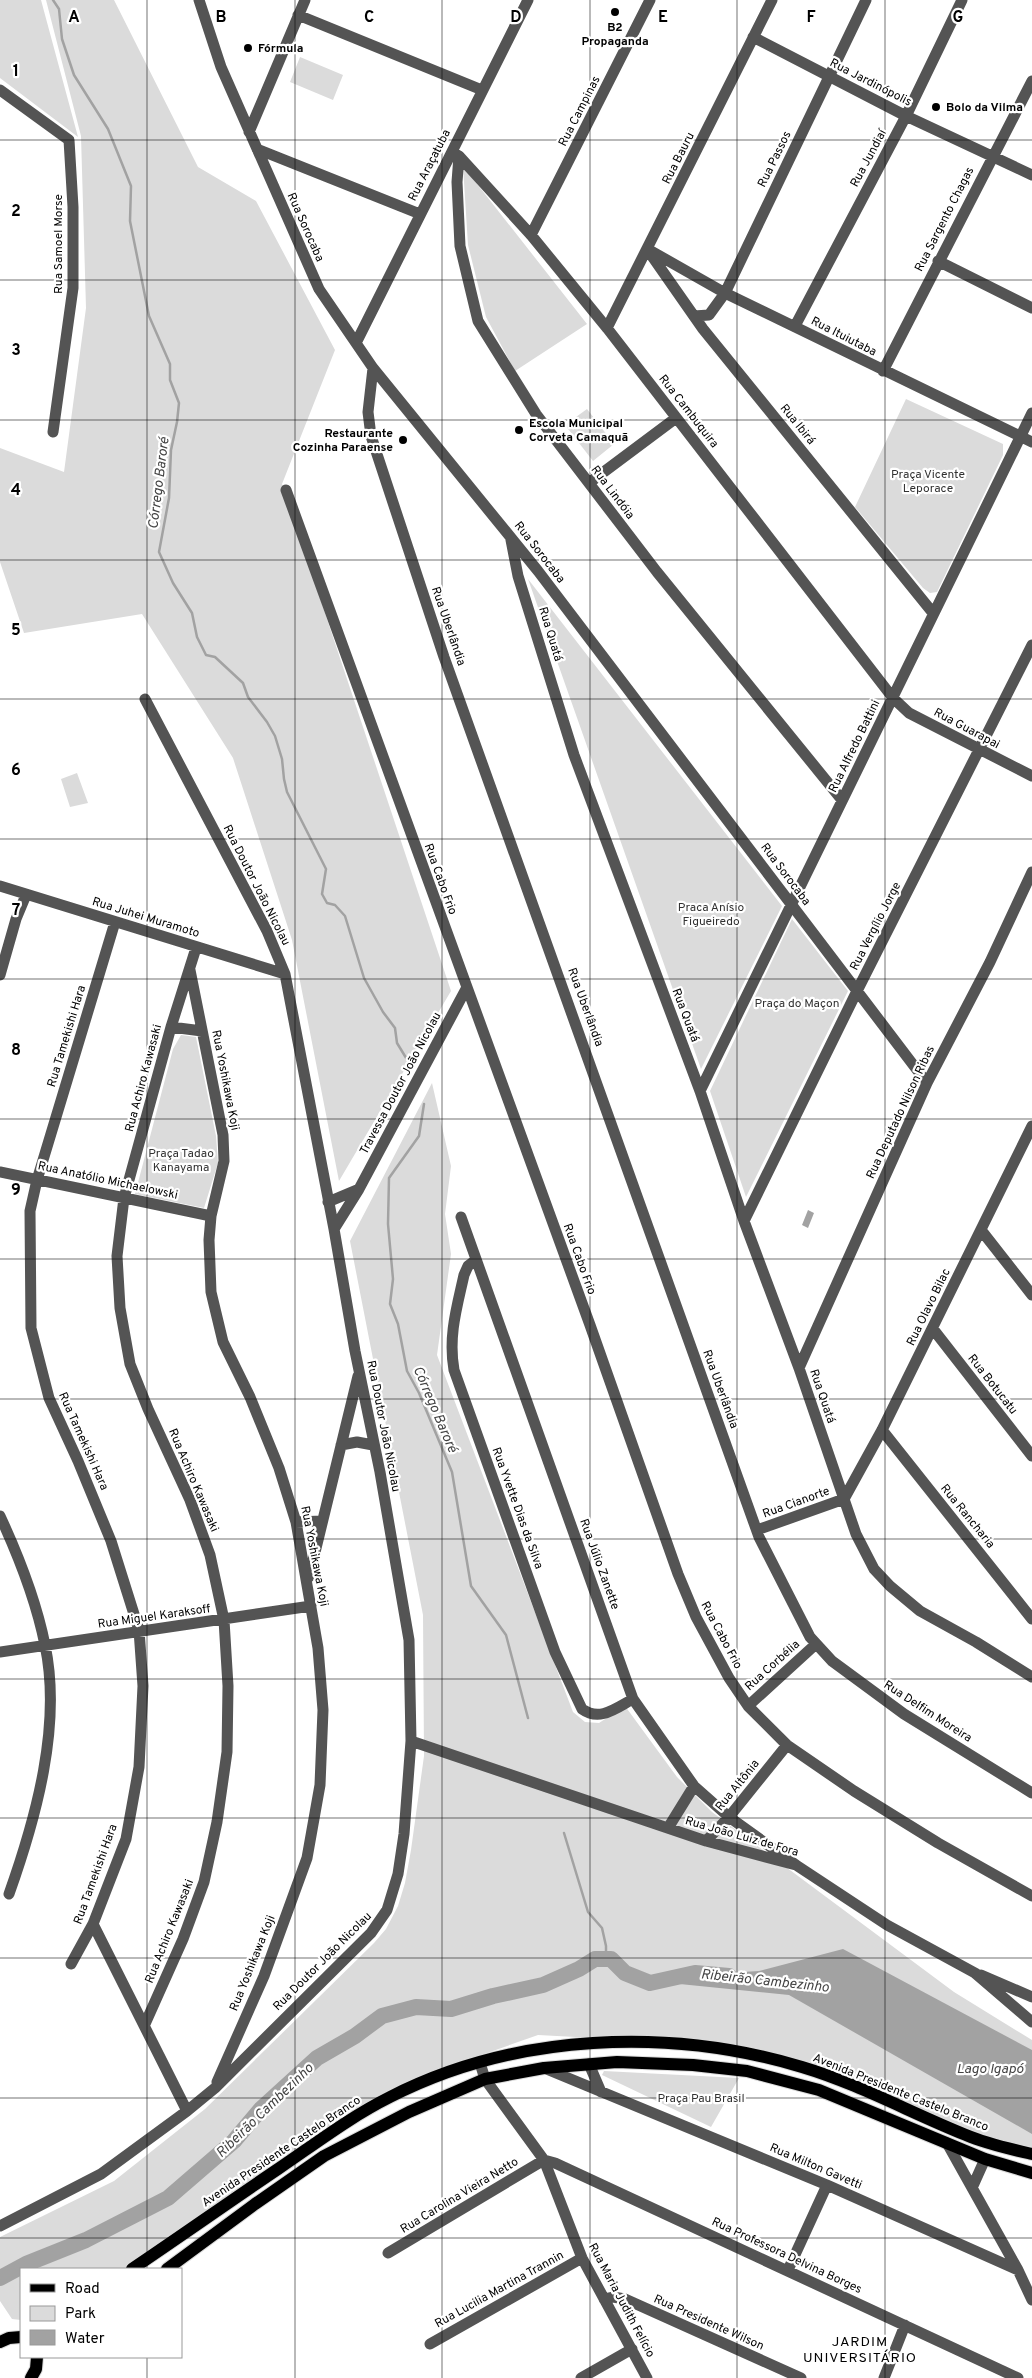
<svg xmlns="http://www.w3.org/2000/svg" width="1032" height="2378" font-family="Overpass,sans-serif">
	<style>
		.green { fill: #dbdbdb }
		.water { fill: #a2a2a2 }
		.lines { fill: none; stroke-linecap: round; stroke-linejoin: round }
		.stream { stroke: #a2a2a2; stroke-width: 2.5 }
		.river { stroke: #a2a2a2; stroke-width: 16 }
		.major-casing { stroke: #dbdbdb; stroke-width: 14 }
		.minor { stroke: #545454; stroke-width: 11 }
		.major { stroke: #000; stroke-width: 12 }
		.grid { fill: none; stroke: #000; stroke-width: 1; stroke-opacity: 0.55 }
		.poi-dot { fill: #000; stroke: #fff; stroke-width: 2 }
		.labels { text-anchor: middle; stroke-width: 4.5; stroke-linejoin: round; paint-order: stroke }
		.poi-label { font-size: 12px; font-weight: bold; fill: #000; stroke: #fff; text-anchor: start }
		.street-label { font-size: 12px; fill: #000; stroke: #fff }
		.park-label { font-size: 12px; fill: #323232; stroke: #fff }
		.water-label { font-size: 14px; font-style: italic; fill: #434343; stroke: #fff }
		.neighbourhood-label { font-size: 14px; letter-spacing: 1px; fill: #000; stroke: #fff }
		.grid-label { font-size: 16px; text-anchor: middle; font-weight: bold; fill: #000; stroke: #fff; stroke-width: 4.5; stroke-linejoin: round; paint-order: stroke }
	</style>
	<rect width="100%" height="100%" fill="#fff"/>
	<path class="green" d="M0,0H41L78,137L0,78Z
		M46,0H114L198,167L256,201L335,350L282,484L451,991L339,1181L292,940L233,758L142,614L24,633L0,562V448L64,472L86,308L81,136Z
		M300,57L343,75L333,100L290,82Z
		M463,166L587,324L515,371L486,317L468,245Z
		M906,399L1003,444V455L937,592L930,593L923,588L855,507Z
		M587,409L614,444L593,461L565,425Z
		M528,579L782,906L701,1069Z
		M77,773L88,803L70,807L61,779Z
		M792,919L848,991L746,1197L710,1091Z
		M181,1035L196,1037L216,1136L218,1163L204,1208L135,1194L173,1049Z
		M432,1083L451,1166L445,1214L451,1254L437,1355L573,1712L585,1722L599,1723L625,1706L677,1777L712,1812L954,1992L1032,2040V2147L995,2141L851,2082L671,2042L538,2035L453,2065L397,2088L129,2269H21V2320L12,2319L0,2301V2237L114,2181L205,2109L374,1943L386,1929L398,1906L405,1883L411,1850L424,1756L423,1615L350,1241Z
		M604,2071L739,2078L711,2127L602,2075Z"/>
	<path class="water" d="M808,1210L814,1213L808,1228L802,1225Z
		M843,1949L1032,2050V2134L789,1995L630,1979L759,1971Z"/>
	<g class="lines">
		<path class="stream" d="M53,0L59,9L62,39L74,75L108,129L131,186L130,221L149,316L170,364V380L179,403L177,422L171,450L169,498L159,552L173,583L192,613L197,637L206,655L215,657L243,683L248,697L267,722L275,736L282,759L284,779L287,792L326,869L322,894L327,903L335,905L345,916L364,978L383,1012L395,1028L397,1043L411,1066
			M424,1104L419,1136L389,1178L388,1224L393,1279L390,1304L398,1324L407,1371L419,1393L452,1472L471,1586L506,1635L528,1718
			M564,1833L588,1912L602,1928L606,1946V1959"/>
		<path class="river" d="M0,2278L26,2264L86,2240L168,2198L234,2141L261,2109L317,2058L355,2036L382,2016L416,2007L451,2009L493,1996L543,1985L579,1969L595,1959H611L625,1973L650,1983L695,1973L729,1976"/>
		<defs>
			<path id="major" d="M132,2269C181,2236 229,2202 278,2169C315,2144 350,2117 390,2097C515,2033 669,2027 802,2067C859,2084 911,2113 966,2135C987,2144 1010,2149 1032,2154
				M167,2269L255,2204L324,2156L409,2112L485,2079L544,2068L617,2062L693,2065L747,2071L819,2090L985,2159L1032,2173
				M0,2342L9,2338L21,2337
				M31,2378L36,2369L37,2357"/>
		</defs>
		<use href="#major" class="major-casing"/>
		<path class="minor" d="M199,0L221,67L319,289L373,368L538,571L927,1083
			M298,15L482,90
			M753,37L906,116L1032,175
			M0,90L69,140L73,207V288L53,432
			M249,132L305,0
			M257,149L420,214
			M452,152L459,156L531,235L607,328L893,698L909,713L1032,776
			M459,156L457,182L460,246L478,321L536,414L657,572L842,800
			M531,235L650,0
			M647,249L703,329L933,613
			M651,251L725,293L1032,442
			M938,261L1032,308
			M694,316L709,315L725,293L866,0
			M795,326L906,116L962,0
			M607,328L772,0
			M356,343L528,0
			M373,368L368,412L371,436L444,657L759,1537L810,1637L832,1661L904,1714L1032,1793
			M883,371L1032,81
			M589,483L676,418
			M286,490L590,1325L678,1574L696,1617L729,1678L748,1706L787,1745L854,1791L938,1843L1032,1896
			M511,540L518,576L574,755L700,1091L744,1221L799,1368L856,1534L874,1569L890,1586L920,1611L976,1642L1032,1677
			M0,886L285,974
			M190,970L223,1135L224,1161L211,1216L209,1240L211,1292L223,1342L250,1397L279,1468L296,1522L318,1648L323,1710L320,1785L307,1858L264,1976L217,2082
			M0,975L16,919L26,895
			M171,1027L202,1031
			M700,1091L1032,413
			M0,1172L211,1216
			M328,1202L359,1189
			M461,1217L633,1699L694,1786L729,1817L796,1865
			M744,1221L858,989L1032,645
			M334,1229L359,1189L466,989
			M981,1230L1032,1295
			M476,1260L468,1266L464,1275C457,1307 448,1336 454,1370L555,1652L582,1709C600,1722 616,1708 633,1699
			M933,1329L1032,1456
			M799,1368L927,1083L990,962L1032,872
			M882,1430L1032,1619
			M341,1445L357,1442L373,1445
			M844,1499L882,1430L1032,1126
			M0,1516C19,1557 36,1600 45,1645C62,1725 36,1818 9,1894
			M296,1522L322,1521
			M757,1530L844,1499
			M309,1577L358,1376
			M0,1652L311,1606
			M748,1706L816,1644
			M411,1741L706,1841L796,1865L887,1925L975,1973L1032,2022
			M668,1828L694,1786
			M706,1841L729,1817L787,1745
			M93,1924L187,2111
			M71,1964L93,1924L126,1839L139,1767L143,1686L139,1630L111,1541L78,1461L49,1398L31,1328L30,1211L37,1180L115,922
			M981,1975L1032,1997
			M145,2024L183,1939L204,1882L217,1822L227,1752L228,1686L224,1620L210,1555L190,1500L148,1409L130,1364L120,1308L117,1256L124,1198L171,1027L196,948
			M480,2063L485,2079L544,2160L582,2258L647,2378
			M589,2064L601,2092
			M544,2068L827,2185L1018,2270
			M947,2143L1018,2270L1032,2300
			M972,2188L985,2159
			M0,2226L101,2174L187,2111L215,2088L371,1933L387,1910L398,1874L404,1834L411,1741L409,1640L380,1472L355,1351L334,1229L285,974L267,931L145,699
			M388,2253L544,2160L555,2163L1018,2378
			M788,2270L827,2185
			M604,2299L613,2297L625,2299L801,2378
			M430,2344L582,2258
			M581,2378L632,2349
			M884,2378L905,2325"/>
		<use href="#major" class="major"/>
	</g>
	<path class="grid" d="M147,0V2269M295,0V2378M442,0V2378M590,0V2378M737,0V2378M885,0V2378M0,140H1032M0,280H1032M0,420H1032M0,560H1032M0,699H1032M0,839H1032M0,979H1032M0,1119H1032M0,1259H1032M0,1399H1032M0,1539H1032M0,1679H1032M0,1818H1032M0,1958H1032M0,2098H1032M0,2238H1032M147,2357V2378"/>
	<g class="poi-dot">
		<circle cx="615" cy="12" r="5"/>
		<circle cx="248" cy="48" r="5"/>
		<circle cx="936" cy="107" r="5"/>
		<circle cx="519" cy="430" r="5"/>
		<circle cx="403" cy="440" r="5"/>
	</g>
	<g class="labels">
		<g class="poi-label">
			<text x="615" y="31" text-anchor="middle">B2<tspan x="615" dy="14">Propaganda</tspan></text>
			<text x="258" y="52">Fórmula</text>
			<text x="946" y="111">Bolo da Vilma</text>
			<text x="529" y="427">Escola Municipal<tspan x="529" dy="14">Corveta Camaquã</tspan></text>
			<text x="393" y="437" text-anchor="end">Restaurante<tspan x="393" dy="14">Cozinha Paraense</tspan></text>
		</g>
		<g class="street-label">
			<text transform="translate(871 82) rotate(27)" y="4">Rua Jardinópolis</text>
			<text transform="translate(579 111) rotate(-63)" y="4">Rua Campinas</text>
			<text transform="translate(678 158) rotate(-63)" y="4">Rua Bauru</text>
			<text transform="translate(868 158) rotate(-62)" y="4">Rua Jundiaí</text>
			<text transform="translate(774 159) rotate(-64)" y="4">Rua Passos</text>
			<text transform="translate(429 165) rotate(-63)" y="4">Rua Araçatuba</text>
			<text transform="translate(944 219) rotate(-63)" y="4">Rua Sargento Chagas</text>
			<text transform="translate(306 227) rotate(66)" y="4">Rua Sorocaba</text>
			<text transform="translate(58 244) rotate(-90)" y="4">Rua Samoel Morse</text>
			<text transform="translate(844 336) rotate(27)" y="4">Rua Ituiutaba</text>
			<text transform="translate(689 411) rotate(52)" y="4">Rua Cambuquira</text>
			<text transform="translate(798 424) rotate(51)" y="4">Rua Ibirá</text>
			<text transform="translate(613 492) rotate(53)" y="4">Rua Lindóia</text>
			<text transform="translate(540 552) rotate(52)" y="4">Rua Sorocaba</text>
			<text transform="translate(449 626) rotate(71)" y="4">Rua Uberlândia</text>
			<text transform="translate(551 634) rotate(73)" y="4">Rua Quatá</text>
			<text transform="translate(967 728) rotate(28)" y="4">Rua Guarapai</text>
			<text transform="translate(854 746) rotate(-64)" y="4">Rua Alfredo Battini</text>
			<text transform="translate(786 874) rotate(53)" y="4">Rua Sorocaba</text>
			<text transform="translate(441 879) rotate(70)" y="4">Rua Cabo Frio</text>
			<text transform="translate(257 885) rotate(63)" y="4">Rua Doutor João Nicolau</text>
			<text transform="translate(146 917) rotate(17)" y="4">Rua Juhei Muramoto</text>
			<text transform="translate(875 926) rotate(-63)" y="4">Rua Vergílio Jorge</text>
			<text transform="translate(586 1007) rotate(70)" y="4">Rua Uberlândia</text>
			<text transform="translate(686 1015) rotate(69)" y="4">Rua Quatá</text>
			<text transform="translate(66 1036) rotate(-73)" y="4">Rua Tamekishi Hara</text>
			<text transform="translate(143 1078) rotate(-75)" y="4">Rua Achiro Kawasaki</text>
			<text transform="translate(226 1080) rotate(79)" y="4">Rua Yoshikawa Koji</text>
			<text transform="translate(400 1083) rotate(-62)" y="4">Travessa Doutor João Nicolau</text>
			<text transform="translate(900 1112) rotate(-65)" y="4">Rua Deputado Nilson Ribas</text>
			<text transform="translate(108 1180) rotate(12)" y="4">Rua Anatólio Michaelowski</text>
			<text transform="translate(580 1259) rotate(70)" y="4">Rua Cabo Frio</text>
			<text transform="translate(928 1307) rotate(-64)" y="4">Rua Olavo Bilac</text>
			<text transform="translate(993 1384) rotate(52)" y="4">Rua Botucatu</text>
			<text transform="translate(721 1389) rotate(70)" y="4">Rua Uberlândia</text>
			<text transform="translate(823 1396) rotate(71)" y="4">Rua Quatá</text>
			<text transform="translate(384 1426) rotate(79)" y="4">Rua Doutor João Nicolau</text>
			<text transform="translate(84 1441) rotate(66)" y="4">Rua Tamekishi Hara</text>
			<text transform="translate(194 1480) rotate(67)" y="4">Rua Achiro Kawasaki</text>
			<text transform="translate(796 1502) rotate(-20)" y="4">Rua Cianorte</text>
			<text transform="translate(518 1508) rotate(70)" y="4">Rua Yvette Dias da Silva</text>
			<text transform="translate(968 1516) rotate(51)" y="4">Rua Rancharia</text>
			<text transform="translate(315 1556) rotate(79)" y="4">Rua Yoshikawa Koji</text>
			<text transform="translate(600 1564) rotate(70)" y="4">Rua Júlio Zanette</text>
			<text transform="translate(154 1616) rotate(-8)" y="4">Rua Miguel Karaksoff</text>
			<text transform="translate(722 1635) rotate(62)" y="4">Rua Cabo Frio</text>
			<text transform="translate(772 1665) rotate(-42)" y="4">Rua Corbélia</text>
			<text transform="translate(928 1711) rotate(33)" y="4">Rua Delfim Moreira</text>
			<text transform="translate(737 1785) rotate(-51)" y="4">Rua Altônia</text>
			<text transform="translate(742 1836) rotate(16)" y="4">Rua João Luiz de Fora</text>
			<text transform="translate(95 1874) rotate(-70)" y="4">Rua Tamekishi Hara</text>
			<text transform="translate(169 1931) rotate(-68)" y="4">Rua Achiro Kawasaki</text>
			<text transform="translate(322 1961) rotate(-45)" y="4">Rua Doutor João Nicolau</text>
			<text transform="translate(252 1963) rotate(-68)" y="4">Rua Yoshikawa Koji</text>
			<text transform="translate(901 2092) rotate(22)" y="4">Avenida Presidente Castelo Branco</text>
			<text transform="translate(281 2151) rotate(-34)" y="4">Avenida Presidente Castelo Branco</text>
			<text transform="translate(816 2166) rotate(23)" y="4">Rua Milton Gavetti</text>
			<text transform="translate(459 2195) rotate(-31)" y="4">Rua Carolina Vieira Netto</text>
			<text transform="translate(787 2255) rotate(25)" y="4">Rua Professora Delvina Borges</text>
			<text transform="translate(499 2289) rotate(-29)" y="4">Rua Lucilia Martina Trannin</text>
			<text transform="translate(622 2300) rotate(62)" y="4">Rua Maria Judith Felício</text>
			<text transform="translate(709 2322) rotate(24)" y="4">Rua Presidente Wilson</text>
		</g>
		<g class="park-label">
			<text x="928" y="478">Praça Vicente<tspan x="928" dy="14">Leporace</tspan></text>
			<text x="711" y="911">Praca Anísio<tspan x="711" dy="14">Figueiredo</tspan></text>
			<text x="797" y="1007">Praça do Maçon</text>
			<text x="181" y="1157">Praça Tadao<tspan x="181" dy="14">Kanayama</tspan></text>
			<text x="701" y="2102">Praça Pau Brasil</text>
		</g>
		<g class="water-label">
			<text transform="translate(158 483) rotate(-83)" y="5">Córrego Baroré</text>
			<text transform="translate(436 1409) rotate(67)" y="5">Córrego Baroré</text>
			<text transform="translate(765 1980) rotate(6)" y="5">Ribeirão Cambezinho</text>
			<text x="990" y="2073">Lago Igapó</text>
			<text transform="translate(264 2110) rotate(-44)" y="5">Ribeirão Cambezinho</text>
		</g>
		<g class="neighbourhood-label">
			<text x="860" y="2346">JARDIM<tspan x="860" dy="16">UNIVERSITÁRIO</tspan></text>
		</g>
	</g>
	<g class="grid-label">
		<text x="74" y="22">A</text>
		<text x="221" y="22">B</text>
		<text x="369" y="22">C</text>
		<text x="516" y="22">D</text>
		<text x="663" y="22">E</text>
		<text x="811" y="22">F</text>
		<text x="958" y="22">G</text>
		<text x="16" y="76">1</text>
		<text x="16" y="216">2</text>
		<text x="16" y="355">3</text>
		<text x="16" y="495">4</text>
		<text x="16" y="635">5</text>
		<text x="16" y="775">6</text>
		<text x="16" y="915">7</text>
		<text x="16" y="1055">8</text>
		<text x="16" y="1195">9</text>
	</g>
	<rect x="20" y="2268" width="162" height="90" fill="#ffffff" stroke="#999999"/>
	<rect x="30" y="2284" width="25" height="8" fill="#000000" stroke="#999999"/>
	<text x="65" y="2293" font-size="15" fill="#000000">Road</text>
	<rect x="30" y="2306" width="25" height="15" fill="#dbdbdb" stroke="#999999"/>
	<text x="65" y="2318" font-size="15" fill="#000000">Park</text>
	<rect x="30" y="2330" width="25" height="15" fill="#a2a2a2" stroke="#999999"/>
	<text x="65" y="2343" font-size="15" fill="#000000">Water</text>
</svg>
